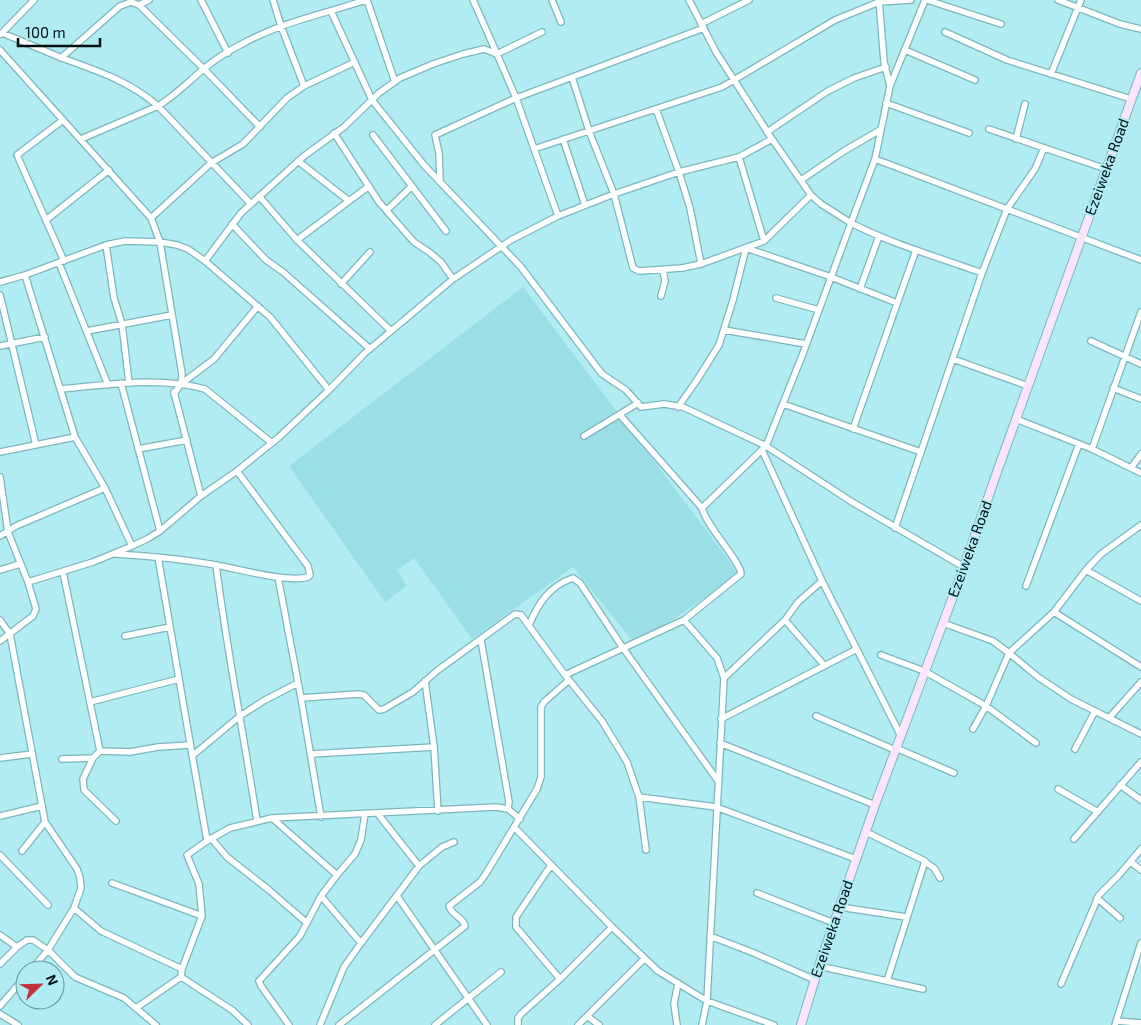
<svg xmlns="http://www.w3.org/2000/svg" width="1141" height="1025" font-family="'Exo 2',sans-serif">
	<style>
		.built { fill: #9bdfe6 }
		.lines { fill: none; stroke-linecap: round; stroke-linejoin: round }
		.minor-casing { stroke: #7cb6bc; stroke-width: 8 }
		.secondary-casing { stroke: #7cb6bc; stroke-width: 10 }
		.minor { stroke: #fff; stroke-width: 5.5 }
		.secondary { stroke: #fbe5fd; stroke-width: 8 }
		.labels { text-anchor: middle; stroke-width: 4; stroke-linejoin: round; paint-order: stroke }
		.street-label { font-size: 15px; fill: #001012; stroke: #b0ecf2 }
	</style>
	<rect width="100%" height="100%" fill="#b0ecf2"/>
	<path class="built" d="M523,287L739,574L636,645L573,567L472,639L414,558L397,570L407,586L385,602L289,466Z"/>
	<g class="lines">
		<defs>
			<path id="minor" d="M201,0L228,53
				M273,0L281,26L304,86
				M367,0L395,82
				M473,0L497,54L542,32
				M552,0L561,22
				M689,0L716,52L772,139
				M927,0L1001,24
				M1058,0L1120,24L1141,29
				M139,5L149,0
				M331,11L372,100L424,165L521,267L602,374L626,390L641,407L664,404L683,407L766,446L702,508
				M701,24L749,0
				M945,32L1007,60L1131,99
				M2,33C22,41 42,50 62,58C98,71 129,81 158,106L251,204
				M1,34L34,0
				M0,50L151,218L160,242L182,374L181,384
				M905,50L975,80
				M61,58L120,6L131,2L139,5L204,69L260,127
				M1051,74L1081,0
				M572,77L589,131L614,194L633,268L639,271L682,268L701,264
				M890,86L925,0
				M886,103L969,133
				M656,109L679,172L690,208L701,264L764,241L811,195
				M63,120L17,155L64,261
				M989,129L1106,169
				M767,132L828,91L854,78L886,67
				M334,133L379,202L414,242L429,252L441,262L453,279
				M373,135L446,231
				M81,139L158,106C176,95 190,80 206,67C217,58 230,50 242,44C281,22 324,14 366,0
				M563,139L585,205
				M1016,139L1025,104
				M534,149L722,87L835,20L879,2L911,0
				M739,157L764,241
				M875,159L890,86L884,62L879,0
				M298,161L349,201
				M440,180L439,153L435,135L516,98L704,28
				M801,180L844,151L880,130
				M259,196L297,240L391,331
				M387,210L412,186
				M151,218L211,163L243,144L287,98L304,86L355,62
				M46,220L109,170
				M232,224L266,260L283,272L370,349
				M297,240L369,186
				M106,245L114,298L122,324L129,383
				M205,261L241,213L304,156L344,127L379,93L400,78L433,64L463,54L484,49L497,54L516,98L558,216
				M59,263L108,385
				M25,275L75,437L105,488L132,546
				M0,282L25,275L106,245L125,241L160,242L177,245L188,249L205,261L270,317L329,390
				M341,284L370,252
				M860,289L879,236
				M0,295L36,445
				M661,296L665,281L663,270
				M776,298L819,310
				M724,330L806,344
				M87,331L172,315
				M1091,341L1141,364
				M0,346L45,337
				M953,359L1028,386
				M121,383L160,531
				M1113,388L1141,399
				M61,389C108,385 159,376 205,389L272,443
				M174,392L201,496
				M174,394L181,384L214,359L258,306
				M783,404L921,452
				M678,407L697,380L719,345L733,300L746,248L831,277L897,303
				M1016,419L1092,449L1141,473
				M853,429L916,250
				M584,436L638,403
				M138,449L187,440
				M1092,449L1141,312
				M762,450L822,581L901,736
				M0,452L75,437
				M1131,468L1141,454
				M0,477L8,532L28,582L36,609L33,616L0,641
				M895,528L982,273
				M0,536L16,526L105,488
				M116,554C150,556 183,559 216,565C239,569 288,583 308,577L310,575L308,566L237,471
				M158,557L207,841
				M216,565C227,651 244,736 257,821
				M964,567L852,502L766,446L802,356L851,223C892,244 938,257 982,273L1007,209L1035,169L1044,148
				M0,570L20,564
				M1086,570L1141,601
				M278,577L301,698L321,817
				M28,582L93,562L132,546L147,539L160,531L201,496L237,471L278,438L329,390L365,353L453,279L511,240L558,216L614,194L679,172L739,157L772,139L811,195L821,204L851,223L875,159L1141,260
				M1026,586L1079,444
				M1054,612L1141,667
				M0,620L10,634L45,822L77,869L80,878L81,888L74,908L48,950L31,970
				M684,620L717,658L724,678L707,1001L702,1025
				M785,620L824,665
				M943,623L993,641L1009,653L1054,612L1086,570L1101,554L1141,525
				M529,625C538,604 549,586 573,578L580,583L623,648L718,781
				M125,636L170,627
				M481,640L509,802L508,809
				M881,655L924,671L986,706L1036,743
				M565,675L684,620L741,574C741,561 707,528 702,508L620,415
				M724,678L785,620L798,602L822,581
				M425,681L434,747L438,811
				M301,698L358,694L364,695L379,710L384,709L413,692L438,670L515,614L521,615L565,675L602,721L627,762L639,797L646,850
				M90,702L179,679
				M816,716L895,750
				M1109,718L1141,682
				M721,719L857,649
				M973,729L986,706L1009,653L1038,677L1071,699L1141,734
				M720,743L875,805
				M896,748L954,773
				M1075,749L1095,711
				M100,751L130,752L158,747L190,745
				M311,754L434,747
				M192,756L240,716L265,700L298,683
				M0,758L32,754
				M93,758L83,779L84,790L116,821
				M62,759L93,758L100,751L63,572
				M1120,785L1141,800
				M1058,789L1098,812
				M639,797L716,807L856,859
				M378,814L419,866
				M0,816L42,806
				M272,818L337,875
				M515,828L612,927L658,971L707,1001L774,1025
				M866,832L925,861L887,981
				M211,838L227,857L269,890L307,923
				M1074,839L1141,762
				M22,851L45,822
				M0,855L48,905
				M925,862L934,868L940,878
				M1131,862L1141,870
				M551,865L516,917V927L560,979
				M112,883L202,916
				M757,893L834,923
				M321,896L361,943
				M397,896L487,1025
				M1097,898L1120,918
				M840,907L906,917
				M74,908L101,931L182,969
				M0,935L17,947L27,940H33L48,950L75,977L124,998L156,1025
				M710,936L754,953L815,980
				M0,964L17,947
				M819,966L923,989
				M181,977L182,969L202,916L199,884L187,855L207,841L230,828L272,818L496,807L508,809L520,819
				M181,977L232,1010L248,1025
				M1061,984L1099,895L1119,875L1141,849
				M0,1006L25,977
				M136,1008L181,977
				M0,1014L18,1025
				M587,1016L599,1025
				M1117,1021L1141,1023
				M289,1025L261,986L259,981L300,936L321,896L337,875L355,854L361,840L365,814
				M320,1025L344,967L361,943L419,866L442,847L454,842
				M339,1025L465,926C463,917 451,915 449,906L480,882L485,875L537,789L541,777V707L544,702L569,680
				M435,1025L501,972
				M518,1025V1018L521,1014L560,979L612,927
				M578,1025L644,959
				M677,1025L674,1004L678,983
				M1115,1025L1141,943"/>
			<path id="secondary" d="M801,1025L819,966L875,805L964,567L997,472L1141,73"/>
		</defs>
		<use href="#minor" class="minor-casing"/>
		<use href="#secondary" class="secondary-casing"/>
		<use href="#minor" class="minor"/>
		<use href="#secondary" class="secondary"/>
	</g>
	<g class="labels">
		<g class="street-label">
			<text transform="translate(1107 167) rotate(-70)" y="5">Ezeiweka Road</text>
			<text transform="translate(970 549) rotate(-70)" y="5">Ezeiweka Road</text>
			<text transform="translate(832 929) rotate(-71)" y="5">Ezeiweka Road</text>
		</g>
	</g>
	<g transform="translate(40 985) rotate(67)"><circle r="24" fill="#b0ecf2" stroke="#6a9498"/>
	<path d="M0-4L9 19L0 12L-9 19Z" fill="#c33338"/>
	<text y="-8" font-size="14" font-weight="bold" text-anchor="middle" fill="#001012">N</text>
	</g>
	<path d="M18 38v8h82v-8" fill="none" stroke="#001012" stroke-width="2.5"/>
	<text x="25" y="38" font-size="15" fill="#001012" stroke="#b0ecf2" stroke-width="4" paint-order="stroke">100 m</text>
</svg>
